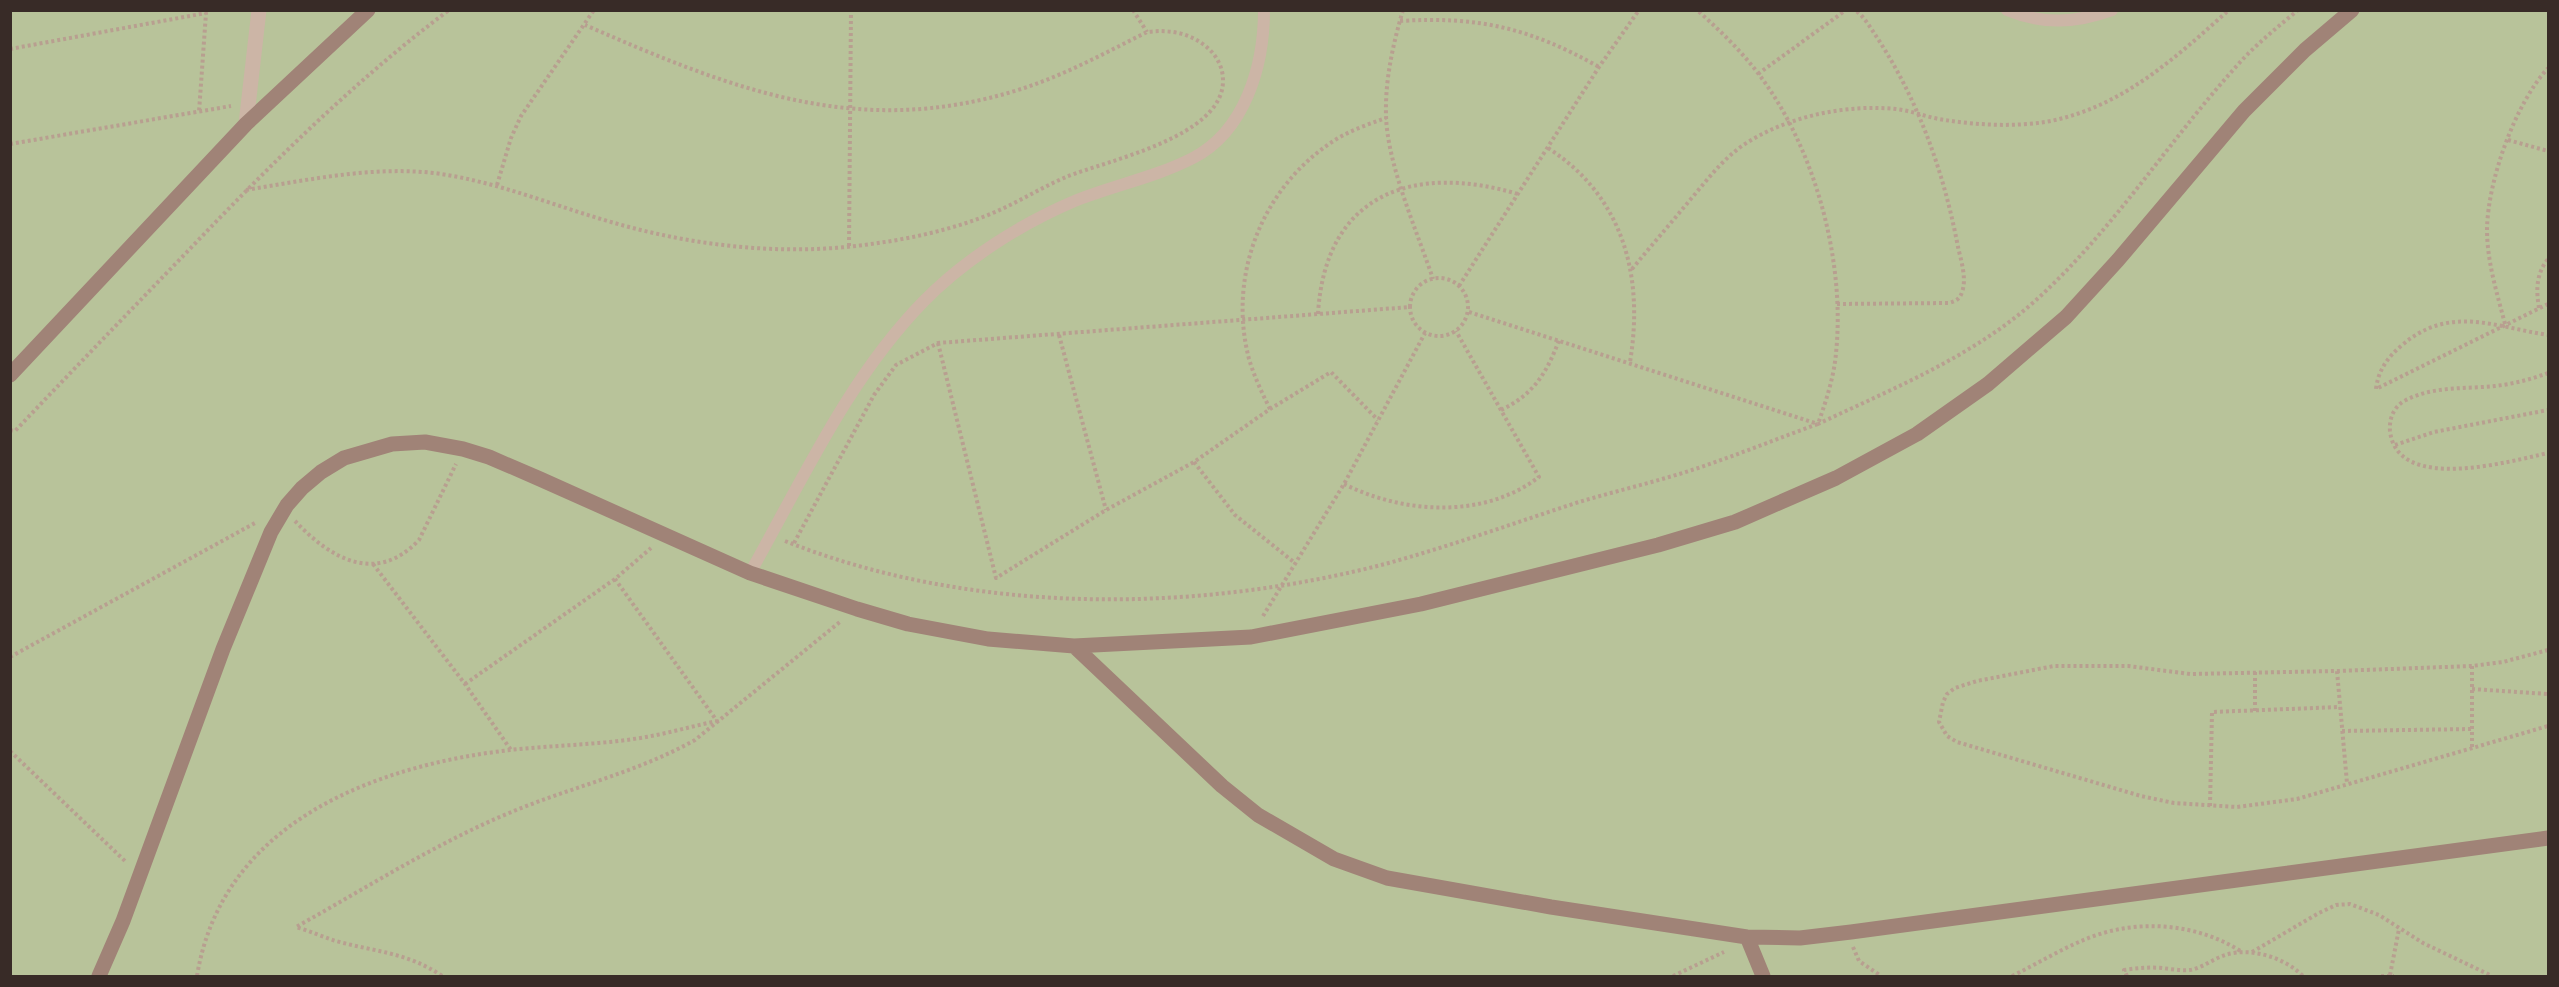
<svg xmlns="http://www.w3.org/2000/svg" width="2559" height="987" font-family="Figtree,sans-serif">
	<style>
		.green { fill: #b8c39a }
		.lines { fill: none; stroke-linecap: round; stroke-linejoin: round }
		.path { stroke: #b89f90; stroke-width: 4; stroke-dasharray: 3 3; stroke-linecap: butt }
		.lane { stroke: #ccb5a6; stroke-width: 12 }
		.street { stroke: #ccb5a6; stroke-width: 15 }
		.secondary { stroke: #a08377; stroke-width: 15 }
	</style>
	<rect width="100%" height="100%" fill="#f3e6db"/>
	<path class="green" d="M10,11H2548V976H11Z"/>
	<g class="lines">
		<path class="path" d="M1133,10L1147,32
			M1403,10C1393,44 1385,80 1386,115C1387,164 1417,231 1433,279
			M1400,21C1478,16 1530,28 1599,67
			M10,49L206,13L199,112
			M1758,74L1846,10
			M2508,140L2548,151
			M10,144L231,106
			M1548,148C1624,197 1644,277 1630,362
			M497,185L511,138L521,116L594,10
			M246,190C308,180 371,166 434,173C495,181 552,205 611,222C697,247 789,257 878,243C920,237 966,226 1004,208C1025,198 1045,186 1066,177C1108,160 1224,137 1223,80C1223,69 1218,58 1210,50C1192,33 1170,29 1147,32C1105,53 1063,76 1018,90C857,140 732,89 585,25
			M849,246L851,10
			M1632,269C1651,246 1671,223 1690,200C1708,179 1724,157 1748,142C1790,116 1847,104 1896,109C1913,111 1929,118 1945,120C1977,125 2013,127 2045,122C2120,109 2174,59 2229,10
			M1410 307a29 29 0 1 1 58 0a29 29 0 1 1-58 0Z
			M1459,286L1599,67L1639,10
			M1837,304L1949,303C1956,301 1960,299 1962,292C1967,279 1961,260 1958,247C1944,173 1919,102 1878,39C1871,29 1865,17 1855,10
			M2548,304L2376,389C2378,371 2387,358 2401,346C2449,304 2495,327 2548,335
			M2539,308C2536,290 2536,274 2548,259
			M1469,312L1818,424C1894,388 1972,357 2035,301C2114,230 2171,137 2243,59C2260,41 2279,26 2298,10
			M1318,314C1325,193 1414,163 1518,194
			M2505,324C2497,293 2487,262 2487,229C2488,180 2515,104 2548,68
			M1059,335L1106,510
			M938,343L996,578L1106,510L1194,462L1270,409L1331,372L1378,420
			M2548,373C2532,379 2513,384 2495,386C2466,389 2433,386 2406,400C2394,406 2389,418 2390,431C2397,494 2511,461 2548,453
			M1270,409C1262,393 1254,376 1249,359C1227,274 1263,186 1335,140C1351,130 1369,124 1386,118
			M1501,410C1533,395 1547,373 1559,340
			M10,430L15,431C71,372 128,313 185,254C268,167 353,82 449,10
			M2395,445L2434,432L2548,410
			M1194,462L1235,515L1295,563
			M1344,484C1404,514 1484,519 1539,477L1456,331
			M295,521C331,559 376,585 419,540L456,464
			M785,541C971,615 1192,614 1385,564C1451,546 1514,523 1579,502C1616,491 1655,482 1692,470C1735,456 1776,439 1818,424C1826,401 1834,377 1836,353C1846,257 1812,136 1749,62C1733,43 1715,26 1697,10
			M794,543L874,395L896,365L938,343L1410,307
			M373,564L465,684L511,750
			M1263,616L1344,484L1425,333
			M2548,650L2503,662L2472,666L2337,671L2190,674L2128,666H2054L1977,681L1955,688L1947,694L1943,702L1939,722L1947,736L1957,742L2141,796L2174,803L2237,807L2297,799L2548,726
			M10,657L255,523
			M2472,666V749
			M2337,671L2347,783
			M2255,672V711
			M465,684L615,579L651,548
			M2472,689L2548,694
			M2342,731L2472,729
			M10,751L126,862
			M2210,806L2212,712L2340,707
			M1853,947L1859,961L1881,976
			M2252,952L2319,913L2336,905L2350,904L2379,915L2423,943L2492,976
			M2390,975L2399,929
			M197,976C222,823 373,766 510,750C555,745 601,745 646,737C669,733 693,726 717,721L615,579
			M442,976C407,952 375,952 336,941C323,937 310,931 296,927C366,888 435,844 509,813C571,787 636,773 695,740L841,621
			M1673,976L1724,952
			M2012,976C2037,964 2061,949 2086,939C2137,918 2197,923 2242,952
			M2127,976L2124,970C2137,968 2149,967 2162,968C2171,969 2181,971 2190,970C2202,968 2213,959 2225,955C2250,947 2284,957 2303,976
			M2381,976H2394"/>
		<path class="lane" d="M2007,10C2043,25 2076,23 2112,10
			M750,573C802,481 848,379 923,302C965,259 1022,223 1077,200C1115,185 1156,177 1193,158C1245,131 1264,66 1264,10"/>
		<path class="street" d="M246,124L259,10"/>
		<path class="secondary" d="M10,375L246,124L368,10
			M1074,646L1222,786L1258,815L1334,859L1387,878L1551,907L1747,937L1800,938L1851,932L2548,838
			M1747,937L1763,976
			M99,976L123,921L223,649L271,532L287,505L302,488L321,472L344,458L392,444L425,442L463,449L489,457L540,479L750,573L857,609L908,624L988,639L1074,646L1251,637L1421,604L1658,545L1735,522L1836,478L1917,434L1988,384L2066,317L2118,260L2244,111L2305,50L2352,10"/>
	</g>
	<rect width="2559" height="987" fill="none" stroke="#382b27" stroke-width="24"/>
</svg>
